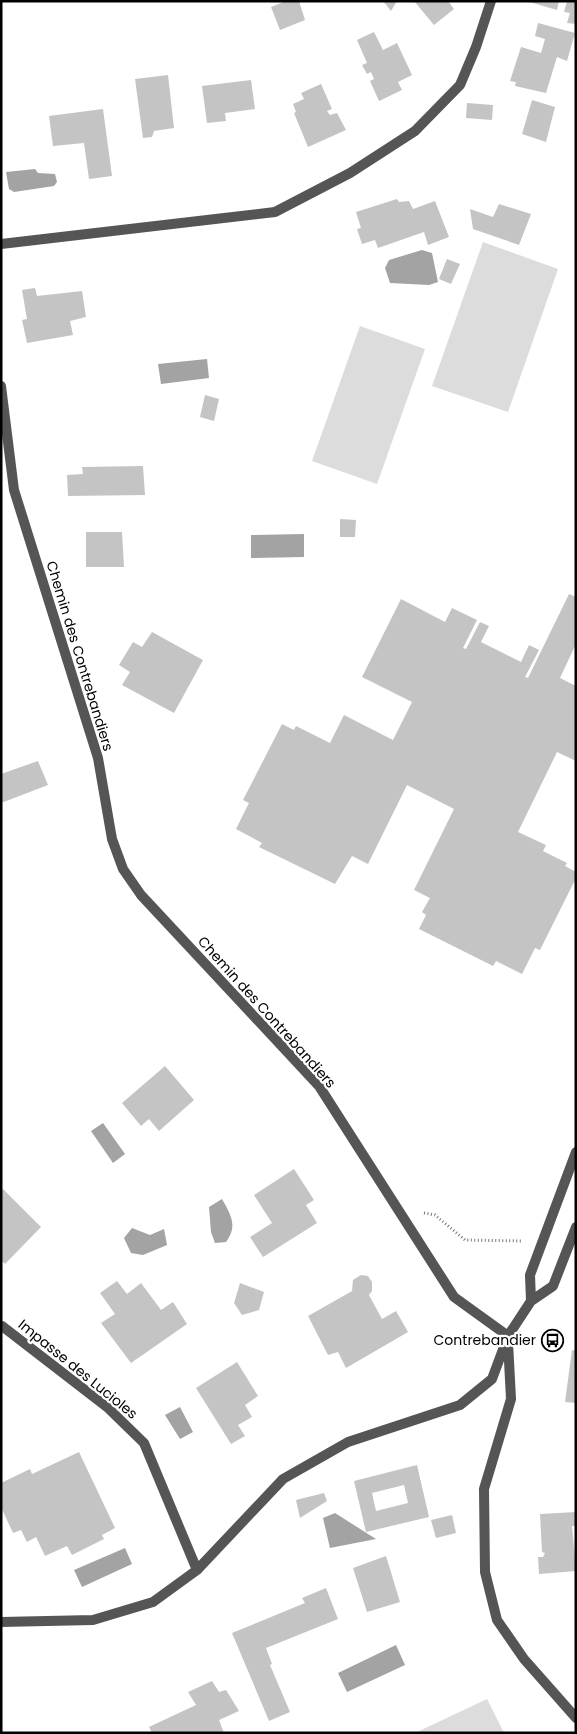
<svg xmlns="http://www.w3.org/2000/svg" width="577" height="1734" font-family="Poppins,sans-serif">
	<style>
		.green { fill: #dcdcdc }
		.water { fill: #a3a3a3 }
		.building { fill: #c4c4c4; fill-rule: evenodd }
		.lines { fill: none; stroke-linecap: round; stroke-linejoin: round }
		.path { stroke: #777; stroke-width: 3; stroke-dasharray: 1 2.5; stroke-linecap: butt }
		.minor { stroke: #555; stroke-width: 10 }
		.labels { text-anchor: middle; stroke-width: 4.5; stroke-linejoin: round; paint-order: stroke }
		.street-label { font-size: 14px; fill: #000; stroke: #fff }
		.poi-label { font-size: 14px; fill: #000; stroke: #fff; text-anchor: end }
	</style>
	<rect width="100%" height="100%" fill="#fff"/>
	<path class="green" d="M483,242L558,269L508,412L432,386Z
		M360,326L425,349L377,484L312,461Z
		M487,1699L504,1733L417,1732Z"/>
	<path class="water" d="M35,169L38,173L55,174L57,182L54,186L14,192L9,189L6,172Z
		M422,250L432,253L438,282L429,285L390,283L385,268L389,260Z
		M207,359L209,378L161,384L158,364Z
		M304,534V557L251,558V535Z
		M103,1123L125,1154L113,1163L91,1131Z
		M222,1199C231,1215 238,1226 226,1242L215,1243L211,1232L209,1207Z
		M132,1228L150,1235L164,1229L167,1245L143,1255L131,1253L124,1238Z
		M180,1407L193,1432L180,1439L165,1415Z
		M335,1513L376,1539L330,1548L323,1518Z
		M125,1548L132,1564L82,1587L74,1570Z
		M396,1645L405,1665L347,1692L338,1673Z"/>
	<path class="building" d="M286,1H299L305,20L280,30L271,7Z
		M383,1H397L391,11Z
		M414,1H448L454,9L434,25Z
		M526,1H559L557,10Z
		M567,1H576V24L567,23L570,13L564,12Z
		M538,23L575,33L567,61L557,57L546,93L515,86L516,82L510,81L521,47L541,53L545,39L535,36Z
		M374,32L383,50L397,43L412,75L398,82L402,90L379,101L370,81L374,79L371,72L367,74L362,65L367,63L357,40Z
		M168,75L174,128L154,131L152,137L143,138L135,79Z
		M251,80L255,109L225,113L226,121L207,123L202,86Z
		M321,84L332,109L327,111L330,115L337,113L346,130L308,147L294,113L296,112L293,104L304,99L301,93Z
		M532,100L555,107L546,142L522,134Z
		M467,103L493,105L492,120L466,118Z
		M103,109L112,176L89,179L84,143L53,146L49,116Z
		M397,199L399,202L409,201L413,209L435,201L449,237L428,245L424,232L378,248L375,240L362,244L357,229L361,228L356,212Z
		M499,204L531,214L519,245L473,229L470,209L493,217Z
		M447,259L460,264L451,284L439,279Z
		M35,288L37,296L82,291L86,317L70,321L73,335L27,343L22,320L27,319L22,290Z
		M205,395L219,399L214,421L200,417Z
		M143,466L145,495L68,496L67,475L83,474L82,467Z
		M340,519L356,520L355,537H340Z
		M86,532H122L124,567H86Z
		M569,594L576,597V644L560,678L576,686V761L557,752L518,832L546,845L543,851L567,863L565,866L576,872V878L540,950L535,948L522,974L496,961L493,966L419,929L426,915L422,912L430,898L414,890L454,809L407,785L368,864L352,856L335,884L259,847L262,843L236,829L249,803L243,800L282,724L294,730L296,726L330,743L344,715L393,740L412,702L362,677L401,599L445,622L452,608L477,620L463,648L466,649L480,622L489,626L481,642L521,662L529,645L539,650L525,677L528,678Z
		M152,632L203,660L174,713L122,685L130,672L119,665L133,642L142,647Z
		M38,761L48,785L1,803V774Z
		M165,1066L194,1100L159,1131L149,1119L141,1126L122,1103Z
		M294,1169L314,1200L306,1205L317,1223L263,1257L250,1237L272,1223L254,1195Z
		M3,1189L41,1227L5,1264L1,1260V1191Z
		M361,1275L368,1276L372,1282V1291L369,1295L382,1319L396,1311L408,1332L346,1368L338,1352L328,1355L308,1316L352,1291L353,1280Z
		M117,1281L127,1294L141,1283L161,1310L173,1302L187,1324L131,1363L101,1323L115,1314L100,1293Z
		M240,1283L264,1292L259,1310L242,1315L234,1303Z
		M572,1350L576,1351V1403L565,1402Z
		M237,1362L258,1396L245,1405L252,1417L238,1425L245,1436L231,1444L196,1388Z
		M79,1452L115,1528L102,1535L104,1539L72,1555L67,1546L45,1556L36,1537L27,1542L21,1530L13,1533L1,1507V1483L30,1469L32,1474Z
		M417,1465L429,1517L366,1532L354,1481ZM404,1485L408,1503L376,1511L372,1493Z
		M324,1493L327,1501L300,1518L296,1500Z
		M576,1512V1526H572L576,1571L539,1574L538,1557H543L545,1553L542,1552L540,1514Z
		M452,1515L456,1533L436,1538L431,1520Z
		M386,1556L400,1602L367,1612L353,1568Z
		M326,1588L338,1619L266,1648L272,1664L270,1665L290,1712L269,1721L232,1633L305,1603L302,1598Z
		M212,1681L219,1692L226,1690L239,1711L219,1720L224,1733H152L149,1727L196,1705L188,1692Z"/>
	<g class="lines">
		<path class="path" d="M424,1213L435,1215L465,1240L523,1241"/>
		<path class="minor" d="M1,244L275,212L350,173L415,131L460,85L476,47L491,1
			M1,386L14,490L98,758L112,839L123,869L141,895L319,1086L454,1297L508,1336
			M531,1301L530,1275L576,1152
			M2,1326L107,1407L144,1443L197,1570
			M508,1342L511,1399L484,1489L485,1572L497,1620L524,1659L576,1718
			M1,1622L93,1620L153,1602L197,1570L283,1479L348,1442L460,1405L492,1379L508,1336L531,1301L553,1286L576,1227"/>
	</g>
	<defs>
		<symbol id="bus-ring" viewBox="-11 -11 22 22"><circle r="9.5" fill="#fff" stroke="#000" stroke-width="1.5"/><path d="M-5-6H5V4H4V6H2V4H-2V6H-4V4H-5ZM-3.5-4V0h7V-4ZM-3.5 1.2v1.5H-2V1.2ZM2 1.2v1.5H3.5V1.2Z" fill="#000"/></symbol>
	</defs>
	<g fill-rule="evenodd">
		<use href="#bus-ring" x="540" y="1328" width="25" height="25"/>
	</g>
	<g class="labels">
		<g class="street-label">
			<text transform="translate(80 656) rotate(73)" y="5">Chemin des Contrebandiers</text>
			<text transform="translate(267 1012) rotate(48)" y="5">Chemin des Contrebandiers</text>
			<text transform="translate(78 1369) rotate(39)" y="5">Impasse des Lucioles</text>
		</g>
		<g class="poi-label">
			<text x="536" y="1345">Contrebandier</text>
		</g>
	</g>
	<rect width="577" height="1734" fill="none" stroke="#000000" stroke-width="5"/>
</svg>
